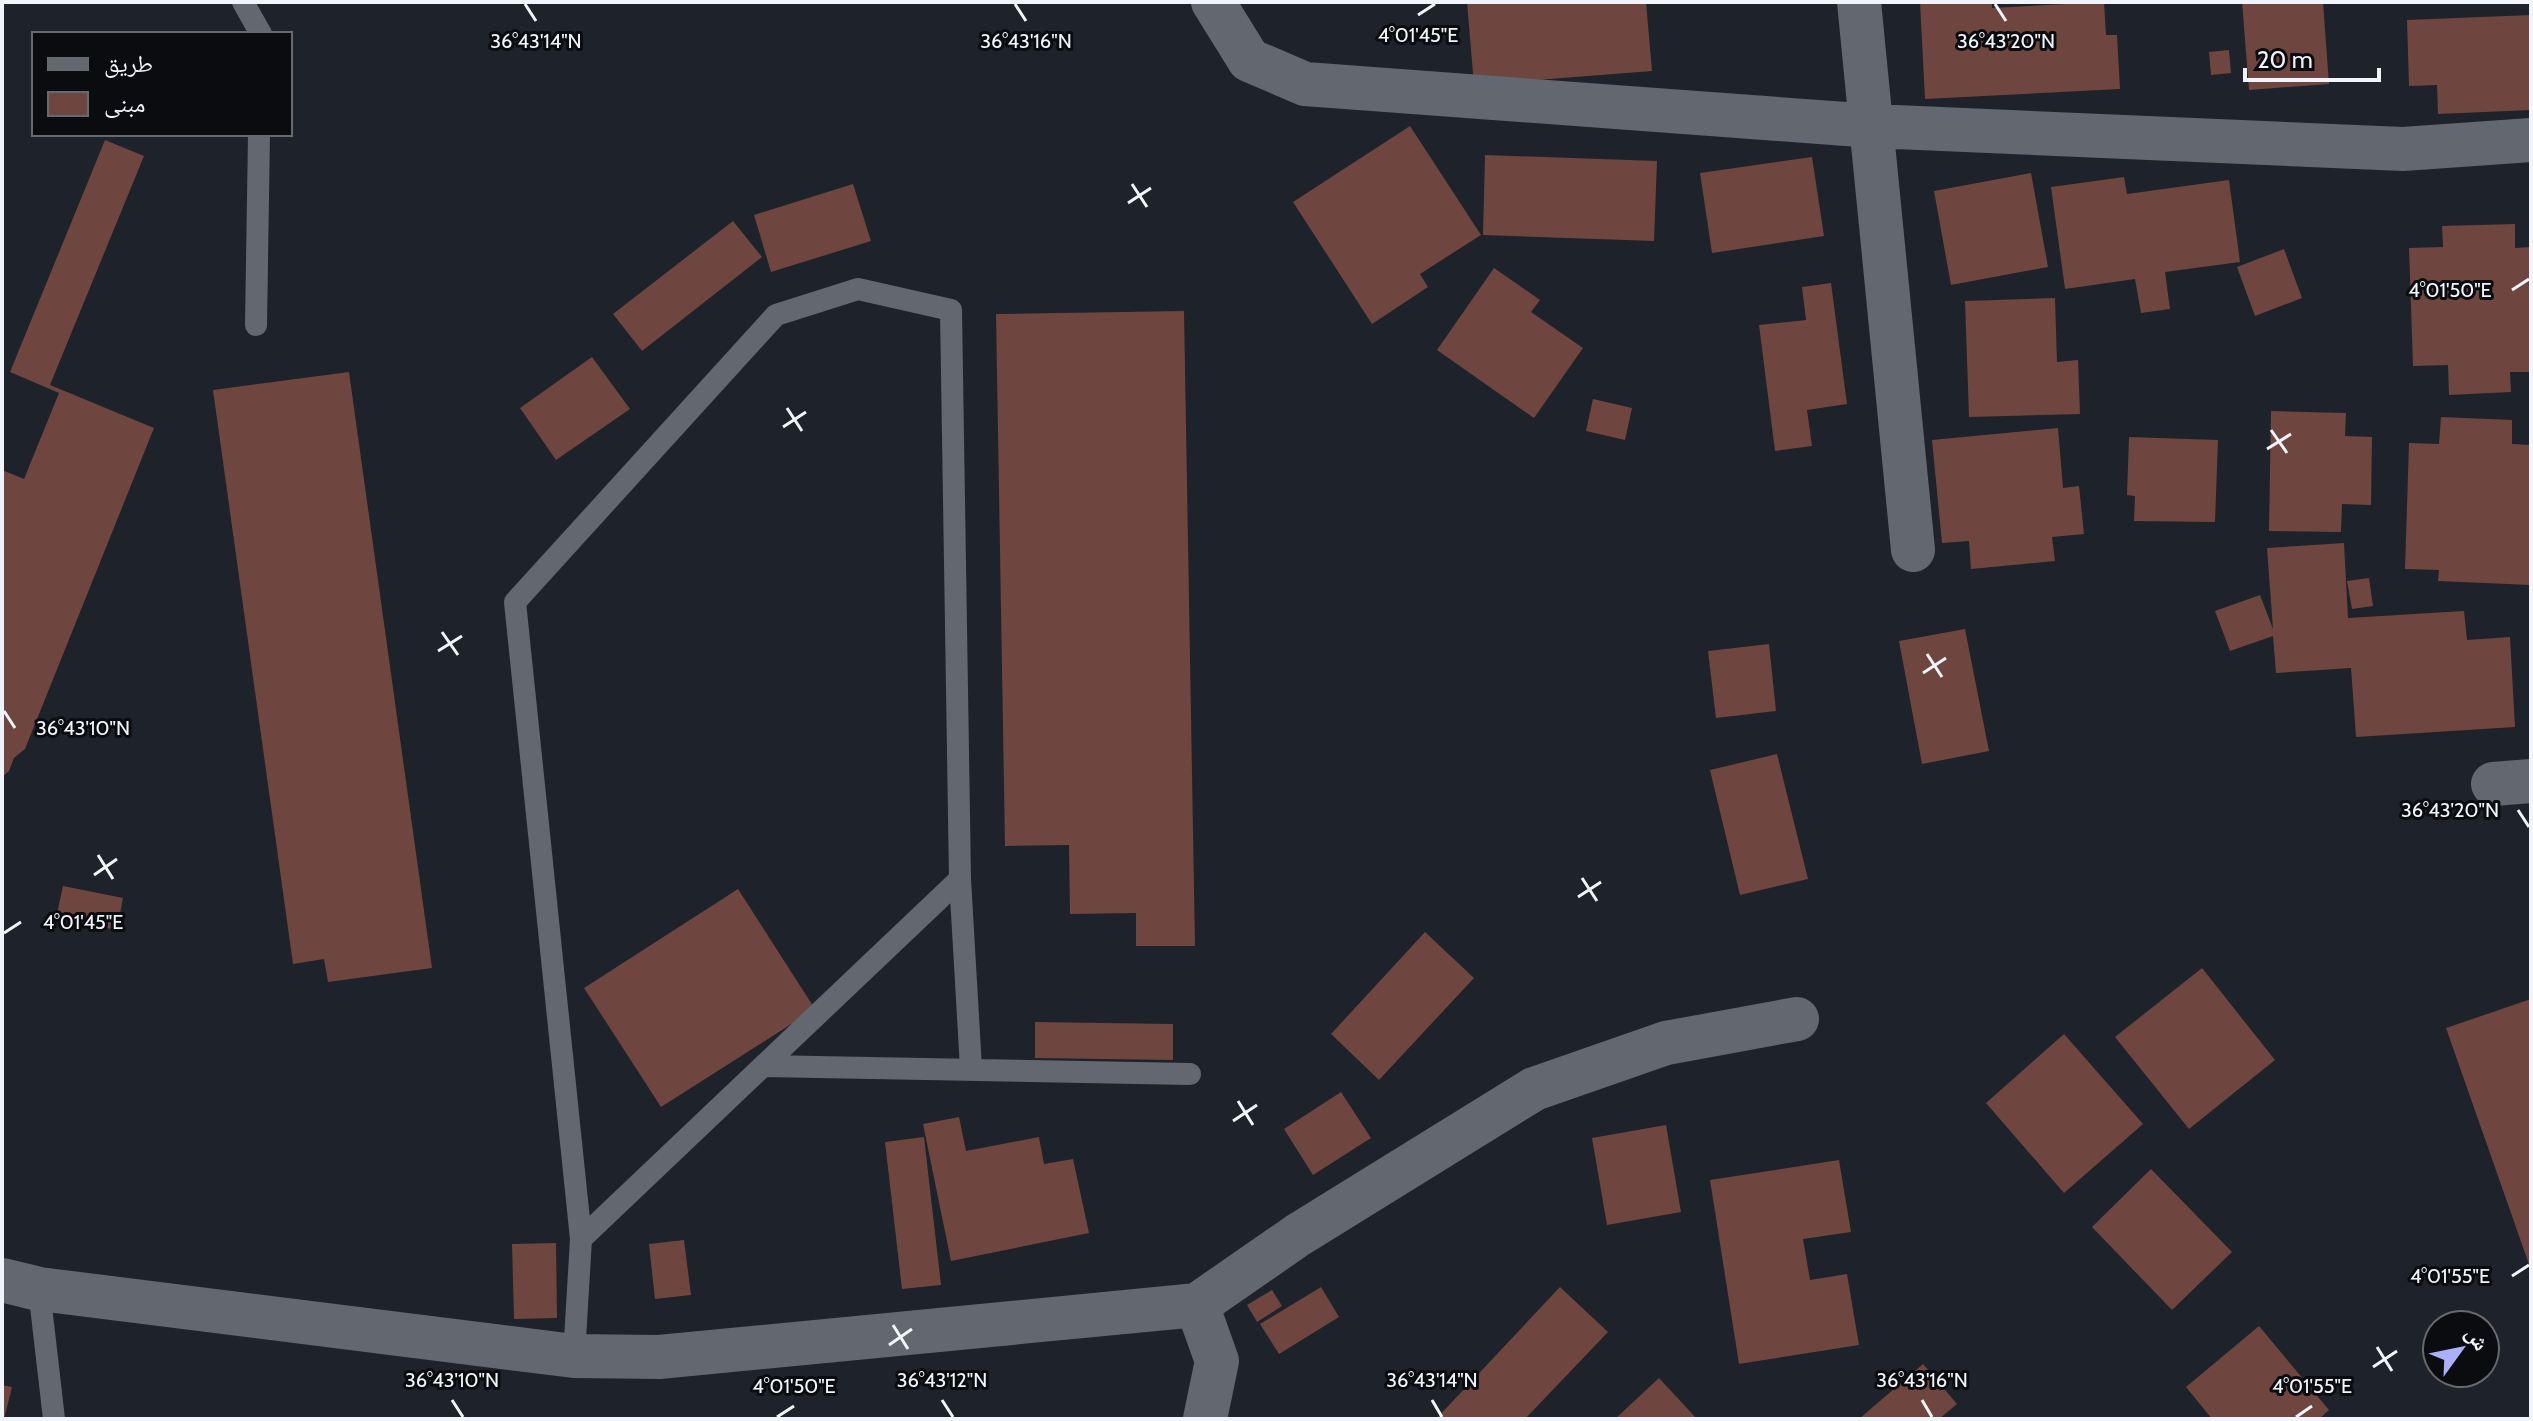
<svg xmlns="http://www.w3.org/2000/svg" width="2533" height="1421" font-family="Cabin,'Noto Naskh Arabic',sans-serif">
	<style>
		.building { fill: #6f453f }
		.lines { fill: none; stroke-linecap: round; stroke-linejoin: round }
		.service { stroke: #626770; stroke-width: 22 }
		.minor { stroke: #626770; stroke-width: 44 }
		.ticks { fill: none; stroke: #f1f4fa; stroke-width: 3 }
		.ticks-label { font-size: 20px; text-anchor: middle; fill: #f1f4fa; stroke: #0a0c0f; stroke-width: 6; stroke-linejoin: round; paint-order: stroke }
	</style>
	<rect width="100%" height="100%" fill="#1e222a"/>
	<path class="building" d="M1467,2H1646L1652,71L1474,85Z
		M1920,2H1992V8L2104,2L2106,35H2117L2120,89L1925,99Z
		M2242,2H2323L2329,84L2249,90Z
		M2531,15V110L2438,114L2437,85L2409,86L2407,20Z
		M2229,50L2231,73L2211,75L2209,52Z
		M1410,126L1481,235L1420,274L1428,287L1372,324L1293,202Z
		M105,140L144,156L50,385L154,428L25,749L14,758L9,771L2,777V470L24,479L59,393L10,372Z
		M1485,155L1657,161L1654,241L1483,235Z
		M1812,157L1824,236L1712,253L1700,173Z
		M2031,173L2048,267L1951,285L1934,191Z
		M2124,177L2127,194L2229,180L2240,262L2165,272L2170,309L2141,313L2135,279L2065,289L2051,187Z
		M853,184L871,241L771,272L754,215Z
		M733,221L762,257L642,351L613,314Z
		M2515,224V248L2531,247V372H2510L2511,392L2449,395L2448,365L2413,366L2409,248L2443,247L2442,226Z
		M2284,249L2302,298L2255,316L2237,267Z
		M1494,268L1540,300L1531,312L1583,348L1534,418L1437,350Z
		M1831,283L1847,404L1807,410L1812,446L1775,451L1759,325L1806,320L1802,287Z
		M2055,298L2057,362L2078,360L2080,414L1969,417L1965,301Z
		M1184,311L1195,946H1136V913L1070,914L1069,845L1005,846L996,314Z
		M592,357L630,409L556,460L520,408Z
		M349,372L432,968L328,982L324,959L293,964L213,390Z
		M1593,399L1632,408L1625,440L1586,431Z
		M2271,411L2346,413L2345,436L2372,437L2371,505L2342,504L2341,532L2269,531Z
		M2441,417L2512,420V444L2531,445V585L2438,581L2439,570L2405,569L2409,443L2439,444Z
		M2058,428L2063,488L2079,486L2084,534L2052,537L2055,561L1971,569L1969,541L1942,543L1932,440Z
		M2129,437L2218,440L2215,522L2134,521L2135,496L2127,495Z
		M2344,543L2348,618L2464,611L2467,640L2510,637L2515,727L2356,737L2351,668L2276,673L2273,636L2230,651L2215,611L2260,595L2273,629L2267,548Z
		M2369,578L2373,606L2352,609L2347,581Z
		M1965,629L1989,751L1922,764L1899,641Z
		M1769,644L1776,711L1716,718L1708,651Z
		M1777,754L1808,879L1740,895L1710,770Z
		M63,886L123,898L117,930L56,918Z
		M738,889L815,1009L661,1107L584,988Z
		M1425,932L1474,978L1379,1080L1331,1034Z
		M2202,968L2275,1060L2189,1129L2115,1037Z
		M2531,999V1270L2446,1028Z
		M1035,1022L1173,1024V1060L1035,1058Z
		M2064,1034L2143,1124L2064,1193L1986,1103Z
		M1341,1092L1371,1138L1313,1175L1284,1129Z
		M959,1117L966,1151L1039,1137L1044,1164L1073,1159L1089,1233L951,1261L923,1124Z
		M1666,1125L1681,1212L1607,1225L1592,1138Z
		M924,1137L941,1285L902,1289L885,1142Z
		M1839,1160L1851,1232L1803,1239L1810,1280L1847,1274L1859,1345L1739,1364L1710,1180Z
		M2151,1169L2232,1252L2172,1310L2092,1227Z
		M684,1240L691,1295L655,1299L649,1244Z
		M556,1243L557,1318L514,1319L512,1244Z
		M1321,1287L1339,1317L1279,1354L1260,1324Z
		M1560,1287L1608,1332L1525,1419H1436Z
		M1272,1290L1282,1306L1257,1322L1247,1305Z
		M2259,1326L2329,1410L2319,1419H2212L2186,1387Z
		M1923,1364L1957,1404L1939,1419H1859Z
		M1659,1378L1697,1419H1615Z
		M2,1385L12,1387L4,1419H2Z"/>
	<g class="lines">
		<path class="service" d="M243,2L261,34
			M256,325L259,134
			M764,1066L1190,1074
			M581,1239L960,879
			M39,1289L54,1419
			M574,1356L581,1239L515,602L776,315L858,289L951,310L960,879L971,1068"/>
		<path class="minor" d="M1213,2L1249,60L1305,84L1873,126L2403,149L2531,140
			M1859,2L1913,550
			M2493,784L2531,781
			M2,1280L39,1289L574,1356L659,1357L1197,1305L1217,1361L1205,1419
			M1197,1305L1298,1235L1534,1089L1666,1043L1797,1019"/>
	</g>
	<path class="ticks" d="M525,4L536,21M1015,4L1026,21M1995,4L2006,21M1418,15L1435,4M1132,184L1147,207M1128,203L1151,188M2512,290L2529,279M787,408L802,431M783,427L806,412M2271,430L2287,453M2267,449L2291,434M442,632L458,655M438,651L462,636M1927,654L1942,677M1923,673L1946,658M4,711L15,728M2518,810L2529,827M98,855L113,879M94,875L117,859M1582,878L1597,901M1578,897L1601,882M4,933L21,922M1238,1101L1253,1125M1233,1121L1257,1105M2512,1276L2529,1265M893,1325L908,1349M889,1345L912,1329M2377,1347L2392,1371M2373,1367L2397,1351M452,1400L463,1417M942,1400L953,1417M1432,1400L1442,1417M1922,1400L1932,1417M777,1417L794,1406M2296,1417L2312,1406"/>
	<g class="ticks-label">
		<text x="1418" y="42">4°01'45"E</text>
		<text x="536" y="48">36°43'14"N</text>
		<text x="1026" y="48">36°43'16"N</text>
		<text x="2006" y="48">36°43'20"N</text>
		<text x="2450" y="297">4°01'50"E</text>
		<text x="83" y="735">36°43'10"N</text>
		<text x="2450" y="817">36°43'20"N</text>
		<text x="83" y="929">4°01'45"E</text>
		<text x="2450" y="1283">4°01'55"E</text>
		<text x="452" y="1387">36°43'10"N</text>
		<text x="942" y="1387">36°43'12"N</text>
		<text x="1432" y="1387">36°43'14"N</text>
		<text x="1922" y="1387">36°43'16"N</text>
		<text x="794" y="1393">4°01'50"E</text>
		<text x="2312" y="1393">4°01'55"E</text>
	</g>
	<rect width="2533" height="1421" fill="none" stroke="#f1f4fa" stroke-width="8"/>
	<rect x="32" y="32" width="260" height="104" fill="#0a0c0f" stroke="#66696d" stroke-width="2"/>
	<rect x="48" y="58" width="40" height="12" fill="#626770" stroke="#66696d" stroke-width="2"/>
	<text x="104" y="72" font-size="24" fill="#f1f4fa">طريق</text>
	<rect x="48" y="92" width="40" height="24" fill="#6f453f" stroke="#66696d" stroke-width="2"/>
	<text x="104" y="112" font-size="24" fill="#f1f4fa">مبنى</text>
	<g transform="translate(2461 1349) rotate(57)"><circle r="38" fill="#0a0c0f" stroke="#66696d" stroke-width="2"/>
	<path d="M0-6L14 30L0 20L-14 30Z" fill="#acaffb"/>
	<text y="-12" font-size="22" font-weight="bold" text-anchor="middle" fill="#f1f4fa">ش</text>
	</g>
	<path d="M2245 68v12h134v-12" fill="none" stroke="#f1f4fa" stroke-width="4"/>
	<text x="2257" y="68" font-size="24" fill="#f1f4fa" stroke="#0a0c0f" stroke-width="6" paint-order="stroke">20 m</text>
</svg>
